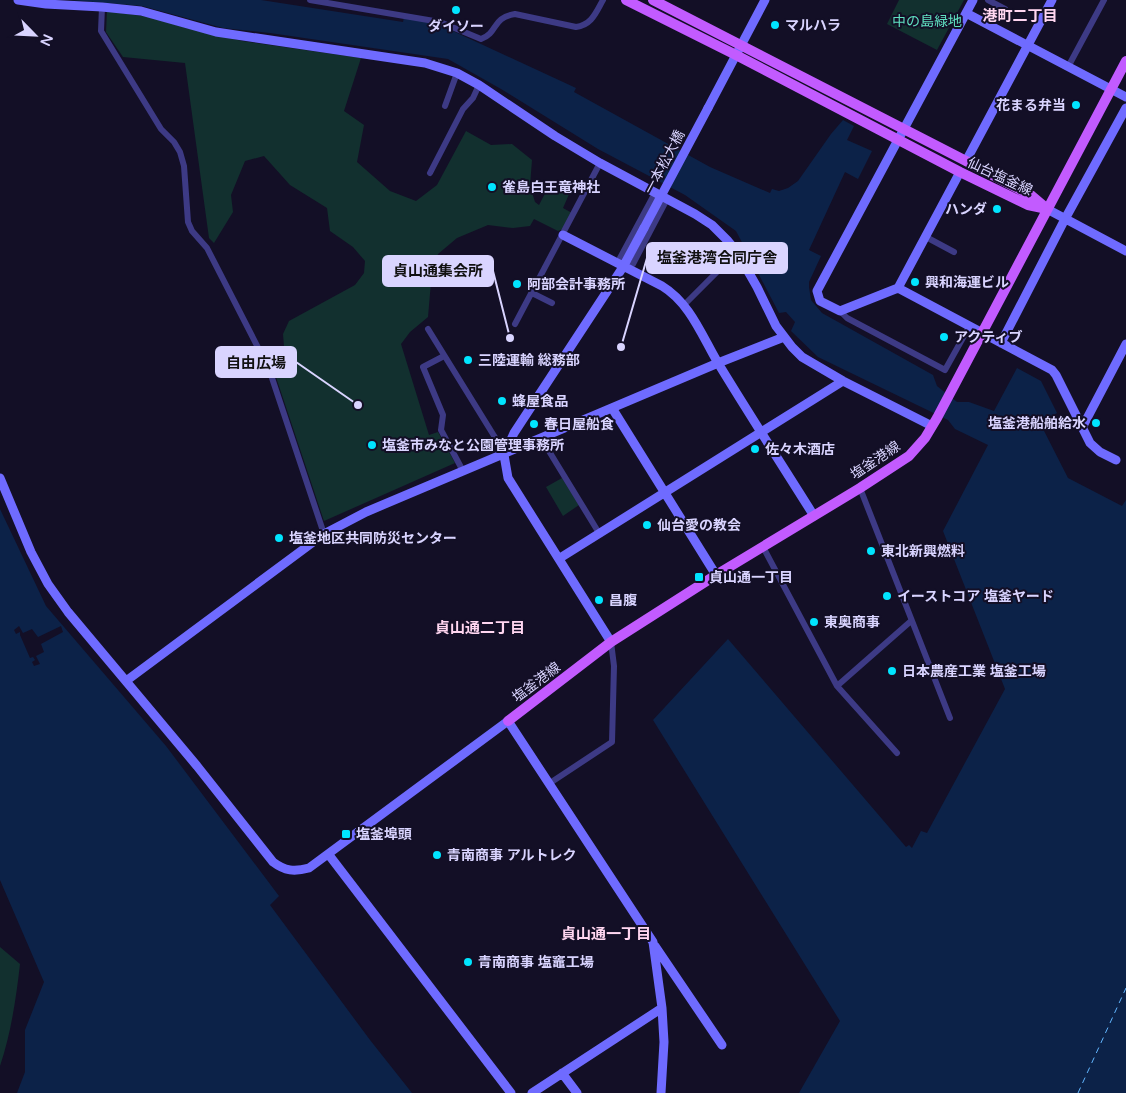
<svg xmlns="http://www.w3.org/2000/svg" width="1126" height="1093" font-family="'Varela Round','Noto Sans JP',sans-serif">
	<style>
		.green { fill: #12302f }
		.water { fill: #0c2248 }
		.pier { fill: #130f26 }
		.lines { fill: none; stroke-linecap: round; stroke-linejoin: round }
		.ferry { stroke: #62b6ff; stroke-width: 1; stroke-dasharray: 6 5; stroke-linecap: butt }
		.street { stroke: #3d3a85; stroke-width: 6 }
		.secondary { stroke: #6f6bff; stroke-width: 9 }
		.primary { stroke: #c25bff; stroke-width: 10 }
		.secondary-bridge { stroke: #6f6bff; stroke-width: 9 }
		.poi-dot { fill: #00e5ff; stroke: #130f26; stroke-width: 2 }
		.labels { text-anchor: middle; stroke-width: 4; stroke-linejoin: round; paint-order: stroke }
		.park-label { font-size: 14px; fill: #5fe0c0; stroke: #130f26 }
		.poi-label { font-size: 14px; font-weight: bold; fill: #d9d4ff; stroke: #130f26; text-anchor: start }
		.street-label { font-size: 14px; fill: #d9d4ff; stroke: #130f26 }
		.neighbourhood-label { font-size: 15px; font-weight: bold; fill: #ffd6f0; stroke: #130f26 }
		.leader { fill: none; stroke: #d9d4ff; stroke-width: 2 }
		.callout-dot { fill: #d9d4ff; stroke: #130f26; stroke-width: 2 }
		.callout { fill: #d9d4ff; stroke: #d9d4ff; stroke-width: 2 }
		.callout-label { font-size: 15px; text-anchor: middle; font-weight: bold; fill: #111 }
	</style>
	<rect width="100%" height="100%" fill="#130f26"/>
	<path class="green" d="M899,0H964L937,50L887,24Z
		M107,11L149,17L186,28L242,41L361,58L344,111L364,125L357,162L390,191L416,201L437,185L466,131L491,145L512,144L532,160L530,186L535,202L539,205L551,182L570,192L563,208L572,213L563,229L558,231L534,219L530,226L513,228L488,225L457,238L438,254L431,282L428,317L410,332L401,344L429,435L438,432L455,463L324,521L269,356L284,346L283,334L289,321L355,285L364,273L365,261L353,247L330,231L327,208L290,185L264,156L245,161L231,195L233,212L214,243L209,238L185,63L123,57L106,32Z
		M562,478L579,505L563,516L546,487Z
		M0,947L20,964C16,999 11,1033 0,1066Z"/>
	<path class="water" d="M70,0H261L403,22L404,17L442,26L576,88L574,92L710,167L770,193L772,189L779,191L788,188L798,181L831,134L843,120L854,126L847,140L872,151L858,179L845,172L809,250L821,256L809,282V287L811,300L822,313L933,375L937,386L957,402H969L994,411L1017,368L1041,381L1057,413L1040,423L1068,478L1122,506L1126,500V1093H799L840,1021L653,720L728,639L906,847L909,845L912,848L921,831L927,833L1005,689L943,531L988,445L955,429L948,420L818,357L791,331L795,322L786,312L779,313L736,231L685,195L598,149L501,89L448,59L270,33L223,28L142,6Z
		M0,509L46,606L166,746L279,896L270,905L370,1040L412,1093H17L25,1072V1030L44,982L0,880Z"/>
	<path class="pier" d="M19,626L23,633L32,629L38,637L61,626L63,632L41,644L44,652L36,656L40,664L34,666L32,662L35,660L33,657L30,658L20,635V632L16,634L14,630Z"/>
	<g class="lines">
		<path class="ferry" d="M1078,1093L1126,988"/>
		<path class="street" d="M310,0L440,22L481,39C499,32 491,18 515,14L576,27C592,25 596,12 603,0
			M988,0L1005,9
			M102,7L101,31L161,129L174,142L180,152L184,166L188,222L192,231L207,248L269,369L324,534
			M1068,67L1104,0
			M445,106L457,73
			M430,173L463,109L473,98L479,85
			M655,193L620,258L623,267L633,264L667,199
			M926,237L954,252
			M532,293L552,303
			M684,305L737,252
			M840,311L847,318L945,370L969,327
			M515,324L600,163
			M428,329L496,439L504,455
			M444,356L423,367L443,415L441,430L463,471
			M541,438L599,533
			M860,488L950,718
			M763,547L837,686L897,753
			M837,686L911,621
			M550,783L612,742L614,666L611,642"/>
		<path class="secondary" d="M18,0L46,4L102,7L141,11L216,32L425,63L457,73L479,85L555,136L600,163L695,214L712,225L727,240L737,252L757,287L776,326L792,347L802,357L843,381L932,426
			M966,13L1126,97
			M708,108L765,0
			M966,161L1052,0
			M960,172L898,288L840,311L820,301L817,291L973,0
			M1047,209L1126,251
			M563,235L662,286C690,303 702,336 718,363C749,414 782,465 814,516
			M898,288L1052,370L1056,375L1090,443L1100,452L1116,460
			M1001,343L1065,219L1126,108
			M612,408L716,575
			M1083,426L1126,344
			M0,478L31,552L48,584L68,612L197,766L273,862C285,871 294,872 309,868L508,721L653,942L662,1008L664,1042L661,1093
			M560,558L843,381
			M611,642L508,478L504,455L514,433L623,267L644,228
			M126,681L324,534L366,512L718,363L784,337
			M329,855L511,1093
			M655,946L722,1045
			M562,1073L577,1093
			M532,1093L662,1008"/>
		<path class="primary" d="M626,0L736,55L960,172L1028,205L1047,209
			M653,0L966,161L1032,196L1045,207
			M508,721L611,642L716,575L860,488L909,456L925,438L937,418L1126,61"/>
		<path class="secondary-bridge" d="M644,228L708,108"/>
	</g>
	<g class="poi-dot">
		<circle cx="456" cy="10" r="5"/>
		<circle cx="775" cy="25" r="5"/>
		<circle cx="1076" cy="105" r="5"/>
		<circle cx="492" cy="187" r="5"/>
		<circle cx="997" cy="209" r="5"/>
		<circle cx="915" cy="282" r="5"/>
		<circle cx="517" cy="284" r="5"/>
		<circle cx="944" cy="337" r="5"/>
		<circle cx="468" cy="360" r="5"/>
		<circle cx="502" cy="401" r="5"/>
		<circle cx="1096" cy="423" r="5"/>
		<circle cx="534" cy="424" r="5"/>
		<circle cx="372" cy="445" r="5"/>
		<circle cx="755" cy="449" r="5"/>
		<circle cx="647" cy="525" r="5"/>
		<circle cx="279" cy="538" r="5"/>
		<circle cx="871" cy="551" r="5"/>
		<rect x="694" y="572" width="10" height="10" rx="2.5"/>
		<circle cx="887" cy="596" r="5"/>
		<circle cx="599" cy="600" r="5"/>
		<circle cx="814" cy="622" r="5"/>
		<circle cx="892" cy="671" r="5"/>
		<rect x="341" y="829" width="10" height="10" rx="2.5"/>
		<circle cx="437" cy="855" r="5"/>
		<circle cx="468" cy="962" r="5"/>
	</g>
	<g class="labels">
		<g class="park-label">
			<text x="927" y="26">中の島緑地</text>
		</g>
		<g class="poi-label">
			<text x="785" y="30">マルハラ</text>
			<text x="456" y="31" text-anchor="middle">ダイソー</text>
			<text x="1066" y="110" text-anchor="end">花まる弁当</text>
			<text x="502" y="192">雀島白王竜神社</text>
			<text x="987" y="214" text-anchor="end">ハンダ</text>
			<text x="925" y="287">興和海運ビル</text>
			<text x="527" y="289">阿部会計事務所</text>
			<text x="954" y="342">アクティブ</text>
			<text x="478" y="365">三陸運輸 総務部</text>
			<text x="512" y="406">蜂屋食品</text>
			<text x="1086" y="428" text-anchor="end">塩釜港船舶給水</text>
			<text x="544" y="429">春日屋船食</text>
			<text x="382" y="450">塩釜市みなと公園管理事務所</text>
			<text x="765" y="454">佐々木酒店</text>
			<text x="657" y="530">仙台愛の教会</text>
			<text x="289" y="543">塩釜地区共同防災センター</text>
			<text x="881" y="556">東北新興燃料</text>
			<text x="709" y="582">貞山通一丁目</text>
			<text x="897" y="601">イーストコア 塩釜ヤード</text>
			<text x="609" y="605">昌腹</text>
			<text x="824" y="627">東奥商事</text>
			<text x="902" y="676">日本農産工業 塩釜工場</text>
			<text x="356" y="839">塩釜埠頭</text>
			<text x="447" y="860">青南商事 アルトレク</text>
			<text x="478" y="967">青南商事 塩竈工場</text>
		</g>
		<g class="street-label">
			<text transform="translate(664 162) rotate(-62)" y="5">一本松大橋</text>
			<text transform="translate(1000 176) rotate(25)" y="5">仙台塩釜線</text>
			<text transform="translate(875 460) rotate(-34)" y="5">塩釜港線</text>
			<text transform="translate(536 682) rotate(-37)" y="5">塩釜港線</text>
		</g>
		<g class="neighbourhood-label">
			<text x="1020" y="21">港町二丁目</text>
			<text x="480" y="633">貞山通二丁目</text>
			<text x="606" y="939">貞山通一丁目</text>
		</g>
	</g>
	<path class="leader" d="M621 347L647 258M510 338L493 271M358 405L296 362"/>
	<g class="callout-dot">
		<circle cx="621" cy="347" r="5"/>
		<circle cx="510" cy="338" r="5"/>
		<circle cx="358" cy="405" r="5"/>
	</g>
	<g class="callout">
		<rect x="647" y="243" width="140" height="30" rx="5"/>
		<rect x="383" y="256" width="110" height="30" rx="5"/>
		<rect x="216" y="347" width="80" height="30" rx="5"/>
	</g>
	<g class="callout-label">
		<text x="717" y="263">塩釜港湾合同庁舎</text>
		<text x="438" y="276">貞山通集会所</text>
		<text x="256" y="368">自由広場</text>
	</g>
	<g transform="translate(35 35) rotate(114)" stroke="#130f26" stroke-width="4" paint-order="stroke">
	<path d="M0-4L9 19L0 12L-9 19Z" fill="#d9d4ff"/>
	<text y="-8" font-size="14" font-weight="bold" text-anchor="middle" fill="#d9d4ff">N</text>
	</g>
</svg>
